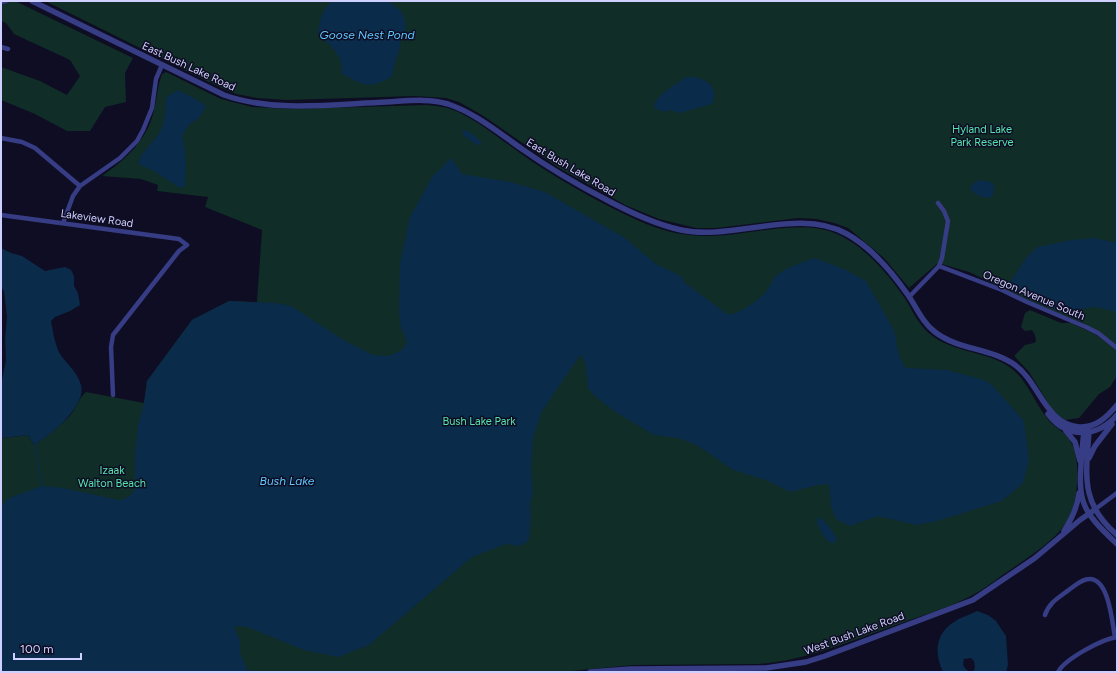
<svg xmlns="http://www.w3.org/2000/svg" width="1118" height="673" font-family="Figtree,sans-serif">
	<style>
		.green { fill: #102d28 }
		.water { fill: #0a2b49 }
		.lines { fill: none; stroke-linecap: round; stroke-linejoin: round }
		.stream { stroke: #0a2b49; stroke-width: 1.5 }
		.minor { stroke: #363d84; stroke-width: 4.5 }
		.tertiary { stroke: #363d84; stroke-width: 5.5 }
		.labels { text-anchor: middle; stroke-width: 3; stroke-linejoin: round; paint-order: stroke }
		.street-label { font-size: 11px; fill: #cfd0ff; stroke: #0e0d23 }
		.park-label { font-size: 11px; fill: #56e4ae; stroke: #0e0d23 }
		.water-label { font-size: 12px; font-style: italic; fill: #5dc9ff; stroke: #0e0d23 }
	</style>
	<rect width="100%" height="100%" fill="#0e0d23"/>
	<path class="green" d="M1,1H15L133,58L125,73L126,102L105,107L90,131H67L35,114L1,100V67L40,81L67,95L80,76L70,60L14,34L6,23L1,21Z
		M45,1H1117V345L1083,323L1038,305L969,272L938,263L909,288L884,258L848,228L834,223L817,219L798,218L716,228H696L659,219L625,205L559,168L482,115L459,102L446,98L415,96L287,100L257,98L236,94L217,86Z
		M166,72L221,99L252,107L289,109L427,105C437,106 447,107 456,111C485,124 514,151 542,168C572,187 604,205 637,220C660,231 686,237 713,236C751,235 802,218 837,234C866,247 889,275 906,300C913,312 919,325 930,334C950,351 980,351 1003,363C1026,375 1032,399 1047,418C1055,429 1065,430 1072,444C1081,461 1078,503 1068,520C1055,542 1025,559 1004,574C993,582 981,591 969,597C946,609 920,616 896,625C850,641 806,661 757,664L633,665L561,672H1V438L28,435L34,445C44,439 65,422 72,413C77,406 79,398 86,392L144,403L147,381L192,320L229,301L257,302L262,230L205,207L208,197L157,191L158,185L141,179L102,176C125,160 146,141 153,114C157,101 157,87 162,74Z
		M1030,310L1061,323H1071L1095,334L1117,350V376L1110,387L1099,394L1079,418L1065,420L1053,411L1029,372L1015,357V355L1025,345L1034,343L1036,341L1035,335L1032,330L1025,331L1021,327L1025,313Z"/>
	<path class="water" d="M331,1H388L401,11L405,20L406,31L401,40L398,54L391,77C369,90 363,85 342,74C342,54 333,47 318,35C320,17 321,15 331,1Z
		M686,77C703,76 721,85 712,104L680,113L670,110L664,112L654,108C654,95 676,85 686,77Z
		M177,90L196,99L206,106L200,117L189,125L182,136C187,153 186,168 185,186L180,188L154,171L138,164C141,152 151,145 158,135C165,125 166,110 166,98Z
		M463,130C468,130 481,139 482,145L475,144L463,135Z
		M451,158L462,174L510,182L545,192L625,238L656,264L681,276L684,282L727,314C738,316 762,298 768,289C771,285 772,279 776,276C787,267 802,262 815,258L846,270L866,281L894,330L899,355L905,368L947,370L984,380L994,387L1024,421L1029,459L1023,483L1002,501L937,521L916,525L878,516L850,526L836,519L831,506L829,484L818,485L790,492L766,480L733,470L700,447L685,440L671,437L654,435L614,411L595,396L588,388L586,365L581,354L542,411L533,437L531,469L533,493L530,503L531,520L529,538L526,543L519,546L506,544L472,557L369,645L338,657L304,650L247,627L234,626L240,641V653L248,672H1V506L9,498L42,486L63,488L118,500H122L131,495L135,488V454L138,426L144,403L147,381L192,320L229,301L275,303L291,306L345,341L373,355L389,356L402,350L407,342L401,328L399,312L400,264L410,217L432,177Z
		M980,180L990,182L993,184C995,189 994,194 990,198L979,196L970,189L972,184Z
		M1094,238L1117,243V312C1110,311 1100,307 1095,307C1086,307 1075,311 1067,314L1041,304L1007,287L1026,258L1037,247L1072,240Z
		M1,248L11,253L22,256L45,271L65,267L71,270L74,276V286L78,293L80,305L70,311L55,317L51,321C53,333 55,344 60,354C67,364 78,373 81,385C87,406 50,436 34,445L28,435L1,438V385L6,360L5,339L7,317L4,291L1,287Z
		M819,517C826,522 833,531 837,539L835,543L829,542C823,536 817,527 817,519Z
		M977,611L988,615L996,621L1006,636L1008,665L1006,672H973L975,668L974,661L971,658L964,659C962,666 964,668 970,672H943C934,653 935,634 954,622C961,617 969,615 977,611Z"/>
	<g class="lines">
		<path class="stream" d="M35,443L42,487"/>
		<path class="minor" d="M1,2L6,1
			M1,47L8,49
			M1,138L22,142L35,148L80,186
			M1,215L179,239L187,245L179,251L113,335L111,347L113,395
			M63,223L73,196L80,186L120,158L137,141L143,130L152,108L156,79L162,65
			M939,266L1002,290L1027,302L1086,327L1098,333L1117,348
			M909,297L939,266L942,258L948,221L944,211L938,203
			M1094,510L1117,493
			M1045,615C1049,602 1060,597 1070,589C1076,585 1082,579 1089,579C1109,578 1112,622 1115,637
			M1058,672C1065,659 1102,639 1117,637"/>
		<path class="tertiary" d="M32,1L224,95C274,113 335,104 387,102C407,101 428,98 448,104C475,113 499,133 522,149C549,168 576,184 605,199C629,212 654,224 681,230C734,241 798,207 847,234C872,248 892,272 908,295C917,308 922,322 935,332C958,350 991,348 1015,365C1039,382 1045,424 1079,427C1096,428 1107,417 1117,405
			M1048,414C1067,439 1097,438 1117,415
			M1086,427C1082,435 1083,445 1082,454C1077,503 1082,511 1117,544
			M1086,427L1089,432C1086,476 1080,503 1117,535
			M1066,431L1075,442L1080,461
			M1089,458L1095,446L1112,424
			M1064,531C1072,518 1077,508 1079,493
			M590,672L630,669L766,668L806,662L825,656L973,600L1035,558L1080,520L1093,511"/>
	</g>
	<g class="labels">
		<g class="street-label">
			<text transform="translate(189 66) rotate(25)" y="4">East Bush Lake Road</text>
			<text transform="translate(571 167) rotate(31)" y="4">East Bush Lake Road</text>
			<text transform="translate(97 218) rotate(8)" y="4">Lakeview Road</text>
			<text transform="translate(1034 295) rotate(23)" y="4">Oregon Avenue South</text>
			<text transform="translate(854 633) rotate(-20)" y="4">West Bush Lake Road</text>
		</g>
		<g class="park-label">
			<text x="982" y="133">Hyland Lake<tspan x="982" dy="13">Park Reserve</tspan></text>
			<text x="479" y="425">Bush Lake Park</text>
			<text x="112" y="474">Izaak<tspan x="112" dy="13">Walton Beach</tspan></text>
		</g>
		<g class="water-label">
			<text x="367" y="39">Goose Nest Pond</text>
			<text x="287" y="485">Bush Lake</text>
		</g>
	</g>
	<rect width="1118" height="673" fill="none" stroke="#cfd0ff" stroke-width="4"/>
	<path d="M14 653v6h67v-6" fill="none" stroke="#cfd0ff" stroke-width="2"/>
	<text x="20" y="653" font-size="12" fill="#cfd0ff" stroke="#0e0d23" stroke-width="3" paint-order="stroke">100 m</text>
</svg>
